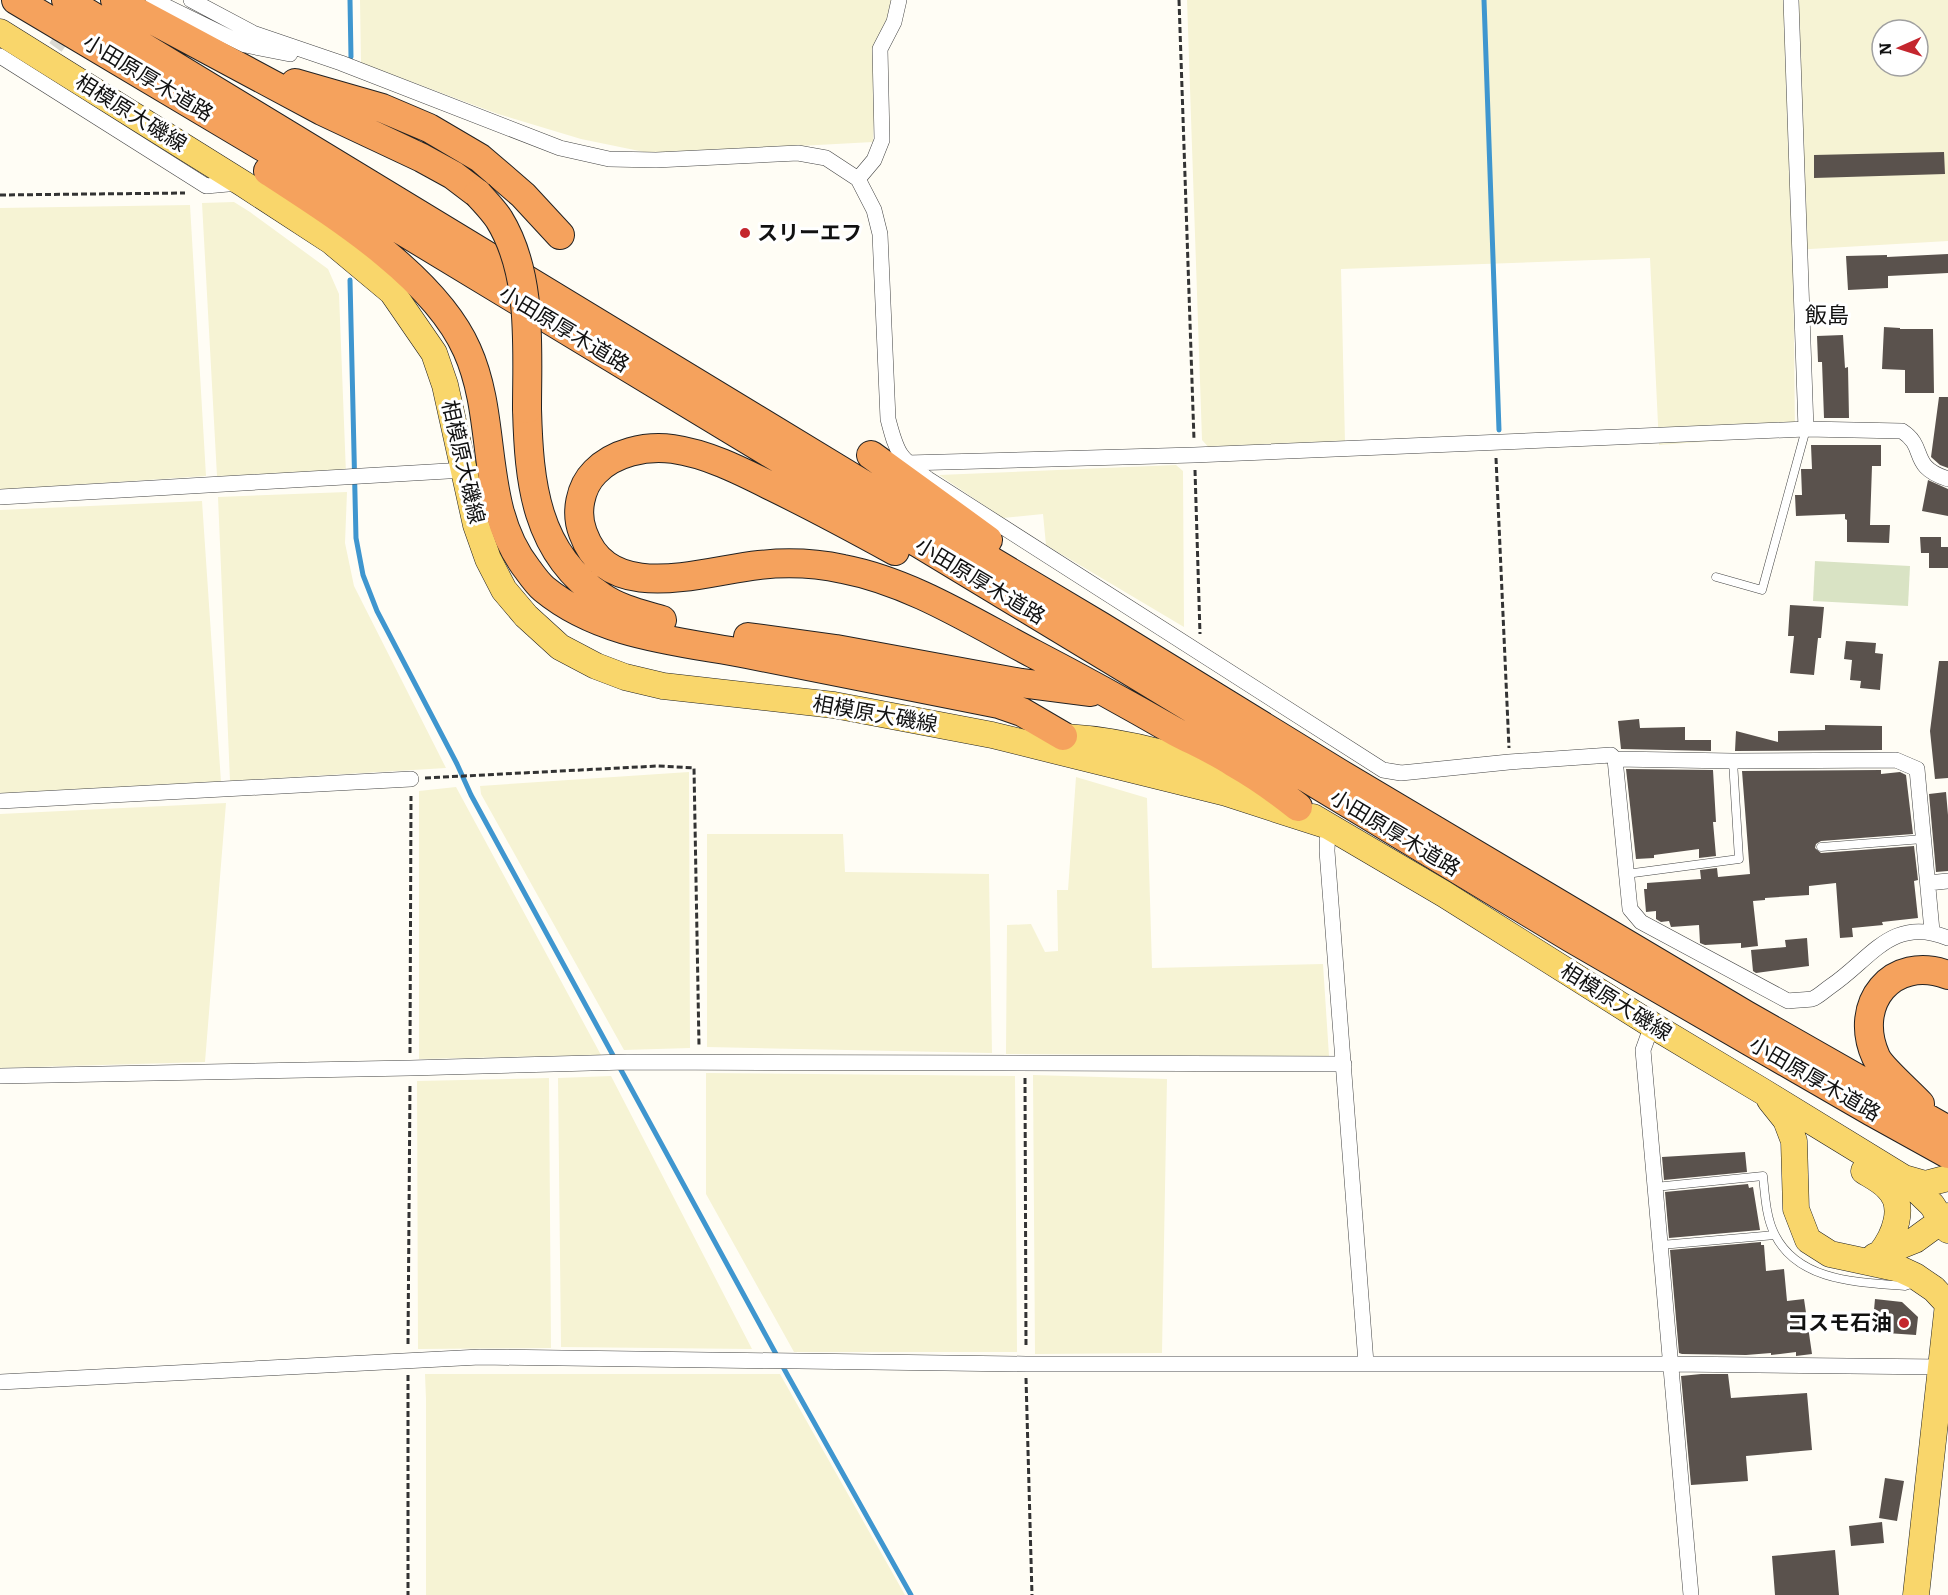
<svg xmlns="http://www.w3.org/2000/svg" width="1948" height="1595" font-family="Bitter,'Noto Sans JP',serif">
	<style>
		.farmland { fill: #f6f3d4; fill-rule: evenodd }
		.cemetery { fill: #d9e3c4 }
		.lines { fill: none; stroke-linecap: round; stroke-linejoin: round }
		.stream { stroke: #3f96cf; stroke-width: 5 }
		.building { fill: #5a524d }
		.street-tunnel { stroke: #dbdad3; stroke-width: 15; stroke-dasharray: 15 8; stroke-linecap: butt }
		.lane-casing { stroke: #444; stroke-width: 9 }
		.street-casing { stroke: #444; stroke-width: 16 }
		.primary-casing { stroke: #222; stroke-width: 27 }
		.highway-casing { stroke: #222; stroke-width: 30 }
		.path { stroke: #333; stroke-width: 3; stroke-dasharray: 6 3; stroke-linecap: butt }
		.lane { stroke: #fff; stroke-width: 8 }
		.street { stroke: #fff; stroke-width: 15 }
		.primary { stroke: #f9d66b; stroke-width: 26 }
		.highway { stroke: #f5a25d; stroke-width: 28 }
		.highway-bridge-casing { stroke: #222; stroke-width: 30; stroke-linecap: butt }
		.highway-bridge { stroke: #f5a25d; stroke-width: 28 }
		.poi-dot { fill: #c4262e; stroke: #fff; stroke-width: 2 }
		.labels { text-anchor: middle; stroke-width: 6; stroke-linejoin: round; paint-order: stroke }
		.street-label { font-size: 21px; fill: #111; stroke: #fff }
		.poi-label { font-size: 21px; font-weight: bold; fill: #111; stroke: #fff; text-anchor: start }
		.neighbourhood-label { font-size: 22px; fill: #111; stroke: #fff }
	</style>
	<rect width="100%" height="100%" fill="#fffdf5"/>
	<path class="farmland" d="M360,0H891L888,22L876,46L873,142L654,154L581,139L498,114L361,63Z
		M1187,0H1948V241L1793,250L1795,435L1659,445L1650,258L1341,269L1345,443L1212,451L1202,440ZM1882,30H1918V66H1882Z
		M234,202L250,212L328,269L339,294L346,474L217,476L202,203Z
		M190,205L206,476L0,490V208Z
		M1176,465L1183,471L1184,627L1046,545L1043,514L1003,518L939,475Z
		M347,492L345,543L354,586L446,768L230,781L218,497Z
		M202,501L221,782L0,795V510Z
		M689,772L690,1048L624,1050L481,794L480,786Z
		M1076,777L1147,798L1152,968L1323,964L1329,1056L1006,1054L1007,925L1031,924L1045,952L1058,951L1057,890H1068Z
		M456,787L601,1055L419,1059V791Z
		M226,803L205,1062L0,1068V814Z
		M707,834H843L845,872L989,874L992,1053L707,1047Z
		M706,1073L1015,1076L1017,1352H794L706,1194Z
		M1033,1075L1167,1079L1162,1353L1035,1354Z
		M611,1076L752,1349L561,1347L558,1078Z
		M549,1078L551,1348L418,1349L417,1081Z
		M425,1374H780L905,1595H426V1399Z"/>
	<path class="cemetery" d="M1815,561L1910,566L1908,606L1813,601Z"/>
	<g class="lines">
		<path class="stream" d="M350,0L351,57
			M1484,0L1499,430
			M350,280L356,538L363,575L377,611L457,764L471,795L788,1376L911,1595"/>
	</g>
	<path class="building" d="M1944,152L1945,174L1814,178V155Z
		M1948,254V273L1888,276V288L1848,290L1846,256L1887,255V257Z
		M1884,327L1900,328V329H1933L1934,393H1905V370L1882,369Z
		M1843,335L1845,368L1848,367L1849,418H1824L1822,362H1818L1817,336Z
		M1939,397H1948V468L1940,465L1931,457Z
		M1811,445H1881V466H1872L1870,525H1890L1889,543L1847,542V520L1845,519V514L1796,516L1795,495H1802L1801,469H1812Z
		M1928,480L1948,489V516L1922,511Z
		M1920,537H1941V547H1948V568H1929V553H1921Z
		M1790,605L1824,607L1821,638H1818L1814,675L1790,673L1794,636H1788Z
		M1846,641L1876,643L1875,653L1883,654L1880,690L1860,688L1861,681L1850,680L1852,660L1844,659Z
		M1939,661H1948V778L1935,779L1930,731Z
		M1639,719L1640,728L1685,727V740H1711V751L1621,749L1618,721Z
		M1825,725L1882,726V750L1735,751L1736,731L1778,742V731L1825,730Z
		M1626,769L1713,770L1716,822H1713L1716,856L1699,858V849L1654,855V858L1636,859Z
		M1881,770V774L1900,772L1906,775L1913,834L1821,841L1816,844L1815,848L1821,853L1914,846L1918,880L1914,881L1918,918L1882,922L1883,925L1852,928L1853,937L1840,938L1836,883L1809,886V895L1765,898V900L1753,901L1758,946L1741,948V943L1705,945L1700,943L1699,925L1671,927L1669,921L1661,922L1656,919V911L1646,912L1644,889H1647V883L1701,879L1700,870L1717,868L1718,877L1750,874L1742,771Z
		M1946,792L1948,815V871L1936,872L1929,794Z
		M1807,938L1809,966L1756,973L1753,971L1751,950L1786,947L1785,940Z
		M1745,1152L1747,1172L1664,1180L1662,1157Z
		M1748,1184L1749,1188L1753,1187L1760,1230L1669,1238L1665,1192Z
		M1761,1242V1245H1764L1766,1271L1784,1269L1787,1301L1804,1299L1812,1354L1796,1356V1352L1771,1355V1353L1746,1355L1682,1354L1679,1353L1670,1250Z
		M1875,1299L1902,1302L1918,1317L1916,1335L1872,1332Z
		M1701,1374H1728L1731,1398L1807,1393L1812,1450L1746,1456L1748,1481L1691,1485L1681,1376Z
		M1885,1478L1904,1481L1897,1521L1879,1518Z
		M1882,1522L1884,1543L1851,1546L1849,1526Z
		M1835,1550L1839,1595H1775L1772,1556Z"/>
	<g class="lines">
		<path class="street-tunnel" d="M42,66L70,27"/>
		<defs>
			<path id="lane" d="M1716,577L1762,590L1806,429
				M1821,847L1923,839
				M1626,874L1739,859L1733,761
				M1655,1187L1763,1176C1765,1195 1766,1218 1775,1235C1799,1282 1859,1282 1905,1286L1911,1284L1913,1280
				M1661,1245L1775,1235"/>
			<path id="street" d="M153,0L245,45L290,54
				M191,0L253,33L341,63L560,148L609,159L656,160L798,153L826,158L858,179L874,210L880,234L888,419C897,454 899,457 928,479L1383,770L1401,773L1509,762L1611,755L1615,759L1733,761L1896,760L1917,769L1932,931
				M1791,0L1806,429
				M0,56L206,186L239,183
				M858,179L874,160L882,140L880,49L894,22L899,0
				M907,463L1194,455L1806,429L1902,431C1928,448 1908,466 1948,479
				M0,497L465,470
				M1615,759L1630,909L1641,922L1788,1001C1796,1000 1804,1000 1812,999C1818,997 1825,990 1831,986C1871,959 1892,915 1948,938
				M0,801L411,779
				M1328,826L1327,851L1366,1363
				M1928,883L1948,881
				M1652,1025L1643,1050L1691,1595
				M0,1076L410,1068L627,1062L1344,1064
				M0,1382L480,1357L1026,1364H1671L1942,1367"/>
			<path id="primary" d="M0,32L242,183L331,241L392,292L434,353L445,385L476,525L488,559L504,590L526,616L560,647L596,666L625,677L663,686L834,705L992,735L1226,793L1328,826
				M1043,736C1116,737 1190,757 1256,788
				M1313,817L1444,894L1652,1025L1762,1091L1904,1178L1932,1205L1948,1230
				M1770,1100L1786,1120L1794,1141L1796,1209L1808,1240L1830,1254L1900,1269L1915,1276L1934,1289L1948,1304L1916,1595
				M1864,1171C1872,1176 1882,1181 1888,1188C1907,1206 1894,1237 1880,1254
				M1904,1178L1925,1184L1948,1178
				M1875,1256L1915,1240L1948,1216"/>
			<path id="highway" d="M16,0L305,172L1571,938L1872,1112L1948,1154
				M66,0L896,504L1102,627L1339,773L1746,1015L1948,1130
				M115,0L322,111L422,158L453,175L478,194
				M295,83L382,108L429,128L480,158L523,195L560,235
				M268,171C334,214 435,277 467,350C499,421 478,507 528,570C533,577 538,584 544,589C601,636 678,641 747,654C831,671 915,687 999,704L1022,712L1063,736
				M527,409C529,482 535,553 602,597C619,609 642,614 662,620
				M871,455L988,540
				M895,551C855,529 814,507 773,487C741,471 708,454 673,449C646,445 613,453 595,472C580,487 575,513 583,533C609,606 702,571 759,565C787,562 815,563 843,569C911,582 973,622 1034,654C1082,679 1129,705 1176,732C1195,742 1216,751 1234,763C1257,776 1278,791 1298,807
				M748,637L836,649L1021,683L1091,692
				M1920,1104C1910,1093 1881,1068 1876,1057C1852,1004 1892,954 1948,975"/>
		</defs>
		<use href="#lane" class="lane-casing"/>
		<use href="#street" class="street-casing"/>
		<use href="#primary" class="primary-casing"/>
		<use href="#highway" class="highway-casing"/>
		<path class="path" d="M1179,0L1194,440
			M0,195L185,193
			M1496,458L1509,748
			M1195,470L1200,634
			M425,778L658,766L694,768L699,1046
			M410,1053L411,796
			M1025,1078L1026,1347
			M408,1344L410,1084
			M408,1375V1595
			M1026,1378L1032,1595"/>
		<use href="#lane" class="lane"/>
		<use href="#street" class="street"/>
		<use href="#primary" class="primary"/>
		<use href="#highway" class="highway"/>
		<defs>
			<path id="highway-bridge" d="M478,194C485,202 493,210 499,219C533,274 527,347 527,409"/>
		</defs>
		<use href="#highway-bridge" class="highway-bridge-casing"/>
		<use href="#highway-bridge" class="highway-bridge"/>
	</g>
	<g class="poi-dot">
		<circle cx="745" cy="233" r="6"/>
		<circle cx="1904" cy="1323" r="6"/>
	</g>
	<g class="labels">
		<g class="street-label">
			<text transform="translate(148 78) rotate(31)" y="7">小田原厚木道路</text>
			<text transform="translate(131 113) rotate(32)" y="7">相模原大磯線</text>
			<text transform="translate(564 329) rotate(31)" y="7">小田原厚木道路</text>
			<text transform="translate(463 462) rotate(77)" y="7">相模原大磯線</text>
			<text transform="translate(980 581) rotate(31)" y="7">小田原厚木道路</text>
			<text transform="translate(875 714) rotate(10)" y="7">相模原大磯線</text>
			<text transform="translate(1395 833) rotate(31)" y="7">小田原厚木道路</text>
			<text transform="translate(1616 1002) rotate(32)" y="7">相模原大磯線</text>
			<text transform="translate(1815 1079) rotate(30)" y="7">小田原厚木道路</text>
		</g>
		<g class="poi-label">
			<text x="757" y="240">スリーエフ</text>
			<text x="1892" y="1330" text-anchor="end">コスモ石油</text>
		</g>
		<g class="neighbourhood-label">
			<text x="1827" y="323">飯島</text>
		</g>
	</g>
	<g transform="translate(1900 48) rotate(267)"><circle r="28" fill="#ffffff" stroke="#a0a0a0" stroke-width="1.5"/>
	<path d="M0-4.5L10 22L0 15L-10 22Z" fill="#c4262e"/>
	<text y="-9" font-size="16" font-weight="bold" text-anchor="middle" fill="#111111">N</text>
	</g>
</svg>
